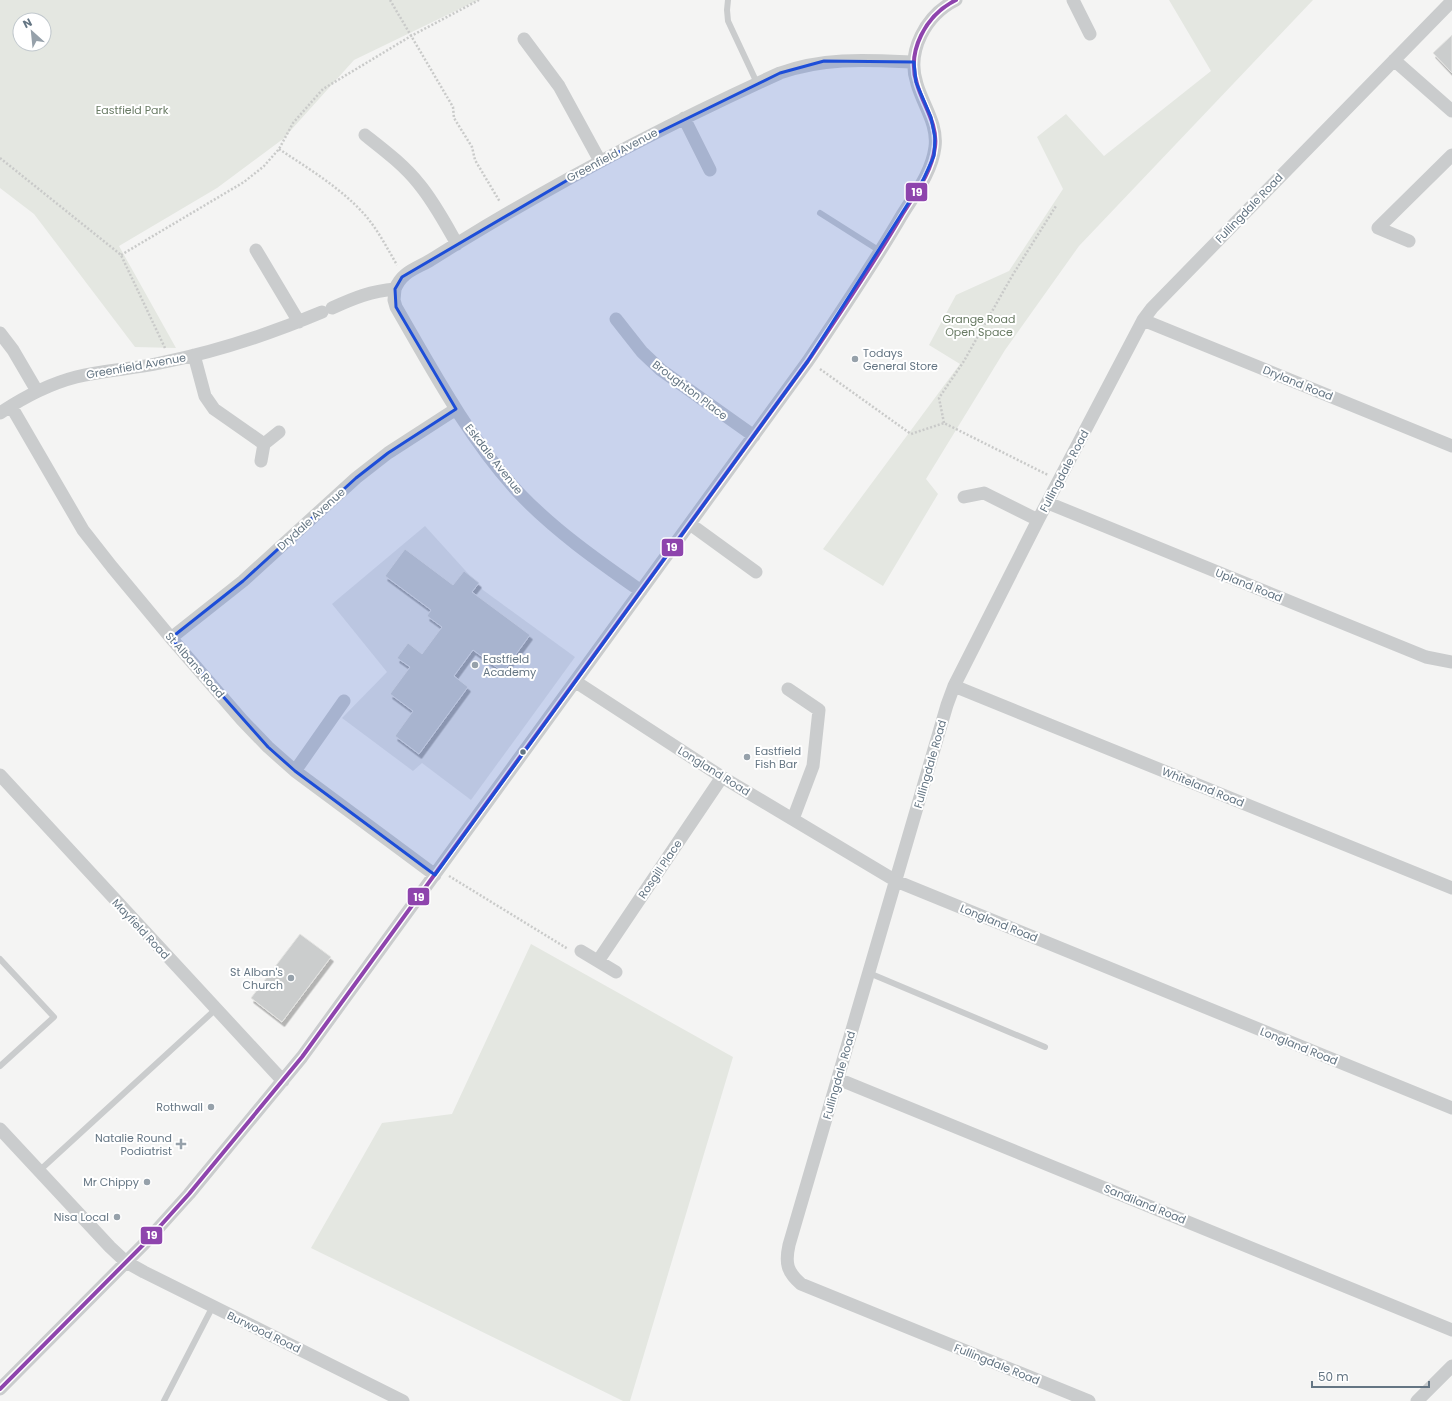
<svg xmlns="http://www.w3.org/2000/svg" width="1452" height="1401" font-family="Poppins,sans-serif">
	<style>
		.built { fill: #e3e4e4 }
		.green { fill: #e4e7e1; fill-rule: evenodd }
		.building { fill: #cbcdcd; stroke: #e4e4e2; filter: url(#shadow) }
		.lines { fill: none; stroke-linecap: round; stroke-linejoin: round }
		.path { stroke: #c9cac9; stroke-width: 2.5; stroke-dasharray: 2 2; stroke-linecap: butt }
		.service { stroke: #cacccd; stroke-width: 6 }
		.minor { stroke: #cacccd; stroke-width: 13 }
		.bus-1-casing { stroke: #fff; stroke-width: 7 }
		.bus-1 { stroke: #8e44ad; stroke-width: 4 }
		.marked { fill: #1d4ed8; fill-opacity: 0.2; stroke: #1d4ed8; stroke-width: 3; stroke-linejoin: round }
		.poi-dot { fill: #96a1aa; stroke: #fff; stroke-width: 1.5 }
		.bus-dot { fill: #647583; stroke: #fff; stroke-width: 1.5 }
		.labels { text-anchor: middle; stroke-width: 4; stroke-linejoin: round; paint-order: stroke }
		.park-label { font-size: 11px; fill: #687a63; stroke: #fff }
		.street-label { font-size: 11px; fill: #647583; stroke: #fff }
		.poi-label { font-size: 11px; fill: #647583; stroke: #fff; text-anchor: end }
		.line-badge { stroke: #fff; stroke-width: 1.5 }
		.badge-label { font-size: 11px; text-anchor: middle; font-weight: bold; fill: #fff }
	</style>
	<defs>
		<filter id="shadow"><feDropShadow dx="2.5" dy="4.5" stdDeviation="0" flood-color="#0004"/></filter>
	</defs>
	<rect width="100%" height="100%" fill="#f4f4f3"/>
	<path class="built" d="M425,526L483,590L575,657L471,800L422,763L413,771L342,718L387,672L332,604Z"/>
	<path class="green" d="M0,0H478L354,60L283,139L217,188L119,246L176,348L135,347L34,214L0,188ZM20,20H44V44H20Z
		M1169,0H1313L1079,246L1005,350L926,479L938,494L883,586L823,549L960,364L929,345L956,295L1009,271L1063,189L1037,137L1066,114L1104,156L1211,71Z
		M531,944L733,1057L630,1401H623L311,1248L382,1123L452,1114Z"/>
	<path class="building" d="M1452,35V73L1433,53Z
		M405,549L453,585L464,571L479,583L472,592L530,635L503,672L473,650L454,676L468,687L419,754L395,736L413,711L390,694L410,667L397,658L408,643L422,654L442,627L427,616L431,610L385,576Z
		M300,934L331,957L282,1022L251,998Z"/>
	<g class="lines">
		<path class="path" d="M390,0L453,107L454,118L472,147L475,160L500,202
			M279,149C309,169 341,188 365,215C378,230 387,248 397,265
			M0,158L121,255L165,348
			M121,255L244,182L264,166L279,149L293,123L323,89L411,36L479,0
			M820,369L911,434L944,423L1048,475
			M944,423L939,398L964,361L1012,276L1056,206
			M449,876L568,949"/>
		<path class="service" d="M728,0L727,10L728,21L757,83
			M820,213L880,251
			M0,959L54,1017L0,1066
			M869,973L1045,1047
			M39,1171L216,1009
			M164,1401L213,1306"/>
		<path class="minor" d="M1073,0L1090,34
			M524,39L559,86L600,161
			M1394,60L1452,111
			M684,118L710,170
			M365,135C384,150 404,165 419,184C434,202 445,223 457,244
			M1409,241L1378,228L1452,155
			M256,250L299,322
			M395,289L394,300L396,307C433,371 468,437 518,492C554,530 598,561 641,591
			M332,308C354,298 371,291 395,289C402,272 415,269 429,261C439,255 448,249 458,243C562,179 668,124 780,73C825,57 867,60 914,62
			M616,319L642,352L661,370L754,436
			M1143,320L1452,446
			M0,333L13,350L37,391
			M194,355L205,396L214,409L264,444
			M11,406L83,530L112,567L171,638L242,720L268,747L295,771L435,875
			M0,413C24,397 49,384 76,377C104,370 133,369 160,363C215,352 270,334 322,312
			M261,461L264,444L279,432
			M964,497L984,493L1038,520
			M1048,503L1426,657L1452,662
			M690,524L756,572
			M171,638L243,581L356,478L388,453L456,409
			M576,682L722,777L896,881L1452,1108
			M954,686L1452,888
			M788,689L819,710L813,766L793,819
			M295,771L344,701
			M0,775L283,1081
			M581,951L616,972
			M598,961L722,777
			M838,1079L1452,1330
			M0,1129L110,1247L126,1262L144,1272L403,1401
			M0,1389L144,1244L189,1194L302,1057L808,361C840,313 873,265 902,215C915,194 932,172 935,147C938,124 923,105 917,84C906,51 926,15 956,0
			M1089,1401L801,1284C787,1272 785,1263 789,1245L947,705L954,686L1038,520L1143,320L1152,308L1452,1
			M1417,1401L1452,1366"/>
		<defs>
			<path id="bus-1" d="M0,1389L144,1244L189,1194L302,1057L808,361C840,313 873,265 902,215C915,194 932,172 935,147C938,124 923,105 917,84C906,51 926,15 956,0"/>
		</defs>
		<use href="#bus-1" class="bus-1-casing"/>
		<use href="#bus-1" class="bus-1"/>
	</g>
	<path class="marked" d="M824,61L914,62L916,82L931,117L935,138L934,156L923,180L808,361L435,875L295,771L268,747L171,638L243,581L356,478L388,453L456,409L396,307L395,289L402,277L600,161L780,73Z"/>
	<g class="poi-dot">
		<circle cx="855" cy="359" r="4"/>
		<circle cx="475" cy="665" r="4"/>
		<circle cx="747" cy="757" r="4"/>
		<circle cx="291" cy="978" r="4"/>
		<circle cx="211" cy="1107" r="4"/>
		<path d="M179 1138h4v4h4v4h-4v4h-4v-4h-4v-4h4z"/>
		<circle cx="147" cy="1182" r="4"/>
		<circle cx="117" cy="1217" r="4"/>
	</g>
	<circle class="bus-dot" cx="523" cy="752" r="3.5"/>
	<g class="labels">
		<g class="park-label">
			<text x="132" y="114">Eastfield Park</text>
			<text x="979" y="323">Grange Road<tspan x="979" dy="13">Open Space</tspan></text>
		</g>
		<g class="street-label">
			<text transform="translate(612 155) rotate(-28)" y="4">Greenfield Avenue</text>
			<text transform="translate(1249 208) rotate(-46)" y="4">Fullingdale Road</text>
			<text transform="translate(136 366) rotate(-10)" y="4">Greenfield Avenue</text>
			<text transform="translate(1298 383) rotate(22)" y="4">Dryland Road</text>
			<text transform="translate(690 390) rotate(37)" y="4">Broughton Place</text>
			<text transform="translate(494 459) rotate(52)" y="4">Eskdale Avenue</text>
			<text transform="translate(1064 471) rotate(-62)" y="4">Fullingdale Road</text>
			<text transform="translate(311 519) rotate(-42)" y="4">Drydale Avenue</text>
			<text transform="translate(1249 585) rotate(22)" y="4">Upland Road</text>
			<text transform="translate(195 665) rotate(49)" y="4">St Albans Road</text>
			<text transform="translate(930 764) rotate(-74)" y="4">Fullingdale Road</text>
			<text transform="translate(714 771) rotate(32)" y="4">Longland Road</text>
			<text transform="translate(1203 787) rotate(22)" y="4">Whiteland Road</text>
			<text transform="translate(660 869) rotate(-56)" y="4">Rosgill Place</text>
			<text transform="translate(999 923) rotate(22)" y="4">Longland Road</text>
			<text transform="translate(141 929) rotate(47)" y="4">Mayfield Road</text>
			<text transform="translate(1299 1046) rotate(22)" y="4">Longland Road</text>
			<text transform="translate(839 1075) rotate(-74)" y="4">Fullingdale Road</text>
			<text transform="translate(1145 1204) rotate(22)" y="4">Sandiland Road</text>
			<text transform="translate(264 1332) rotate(26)" y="4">Burwood Road</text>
			<text transform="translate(997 1364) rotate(22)" y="4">Fullingdale Road</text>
		</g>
		<g class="poi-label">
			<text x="863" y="357" text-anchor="start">Todays<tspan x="863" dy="13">General Store</tspan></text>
			<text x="483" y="663" text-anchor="start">Eastfield<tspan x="483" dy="13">Academy</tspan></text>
			<text x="755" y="755" text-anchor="start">Eastfield<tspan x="755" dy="13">Fish Bar</tspan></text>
			<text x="283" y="976">St Alban's<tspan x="283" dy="13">Church</tspan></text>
			<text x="203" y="1111">Rothwall</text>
			<text x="172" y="1142">Natalie Round<tspan x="172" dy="13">Podiatrist</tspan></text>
			<text x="139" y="1186">Mr Chippy</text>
			<text x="109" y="1221">Nisa Local</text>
		</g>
	</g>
	<g class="line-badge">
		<rect x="905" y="182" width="23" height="20" rx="4" fill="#8e44ad"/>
		<rect x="661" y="538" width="23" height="19" rx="4" fill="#8e44ad"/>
		<rect x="407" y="887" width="23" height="19" rx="4" fill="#8e44ad"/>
		<rect x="140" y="1226" width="23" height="19" rx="4" fill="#8e44ad"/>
	</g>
	<g class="badge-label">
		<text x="917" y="196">19</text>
		<text x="672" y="551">19</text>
		<text x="419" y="901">19</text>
		<text x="152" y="1239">19</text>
	</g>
	<g transform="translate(32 32) rotate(333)"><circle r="19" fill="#ffffff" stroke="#c1c8cd"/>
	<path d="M0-3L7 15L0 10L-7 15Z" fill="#96a1aa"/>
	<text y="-6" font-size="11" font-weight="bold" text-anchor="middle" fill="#647583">N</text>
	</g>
	<path d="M1312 1381v6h117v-6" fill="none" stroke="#647583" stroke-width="2"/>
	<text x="1318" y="1381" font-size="12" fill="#647583" stroke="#ffffff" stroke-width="3" paint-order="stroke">50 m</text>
</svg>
